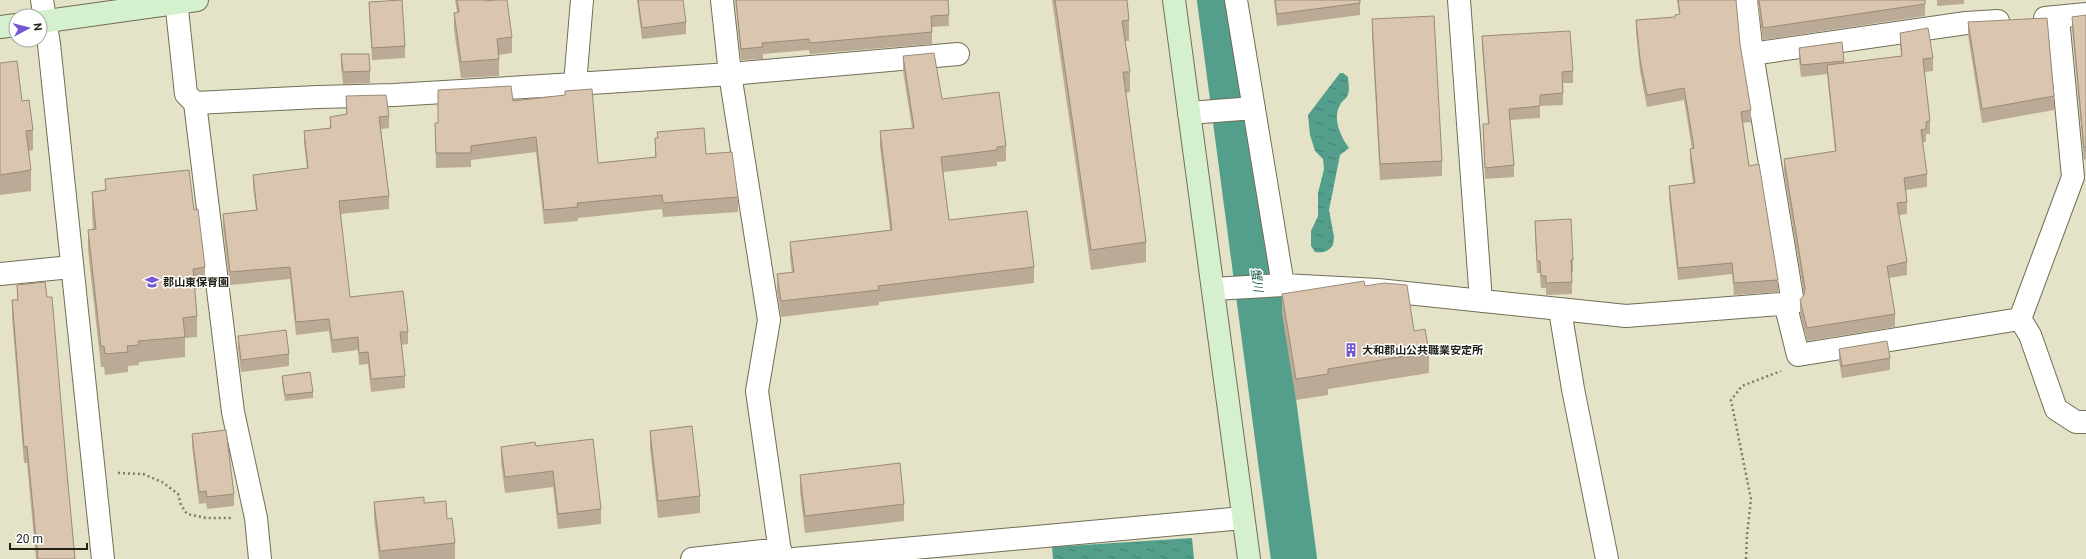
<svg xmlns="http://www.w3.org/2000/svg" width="2086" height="559" font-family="Roboto,'Noto Sans JP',sans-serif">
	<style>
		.water { fill: url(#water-ripples) }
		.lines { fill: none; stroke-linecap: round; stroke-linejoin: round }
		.river { stroke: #539f8c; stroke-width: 46 }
		.street-casing { stroke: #706e55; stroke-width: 24 }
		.secondary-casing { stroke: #706e55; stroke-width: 24 }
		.path { stroke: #7d7c69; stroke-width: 2.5; stroke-dasharray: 2 3; stroke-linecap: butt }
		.street { stroke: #fff; stroke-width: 22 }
		.secondary { stroke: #d4f0ce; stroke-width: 22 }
		.wall { fill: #bbaa96 }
		.building { fill: #dac6af; stroke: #998b7a }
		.labels { text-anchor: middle; stroke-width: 3; stroke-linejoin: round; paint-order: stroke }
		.poi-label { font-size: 11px; font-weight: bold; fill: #222116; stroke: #fff; text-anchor: start }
		.water-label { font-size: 12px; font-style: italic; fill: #1d5b4d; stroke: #fff }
	</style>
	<defs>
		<pattern id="water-ripples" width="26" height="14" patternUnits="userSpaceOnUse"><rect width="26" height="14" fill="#539f8c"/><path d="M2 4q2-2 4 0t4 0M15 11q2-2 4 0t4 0" fill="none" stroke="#448171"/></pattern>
	</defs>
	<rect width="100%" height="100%" fill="#e4e3c7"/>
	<path class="water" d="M1340,73H1343L1348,77C1348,84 1351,91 1346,98C1344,100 1341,102 1340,105C1332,119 1341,137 1349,148L1340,155L1329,210L1334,237L1333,245C1328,252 1323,253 1315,252L1311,246V231L1318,216V193L1324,169L1323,159L1315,151L1310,135L1308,115Z
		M1192,538L1194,559H1053L1052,547Z"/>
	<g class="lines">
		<path class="river" d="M1220,0L1294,559"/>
		<defs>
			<path id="street" d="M42,0L49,44L103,559
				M176,0L186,94L195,103L233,412L256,518L260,559
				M722,0L730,74L769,320L757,391L781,559
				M1236,0L1283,285
				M1459,0L1481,301
				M2045,18L2086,14
				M2058,18L2073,177L2020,319L2030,335L2056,409L2076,422H2086
				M1752,54L1966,23L1998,21
				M575,84L582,0
				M195,103L318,97L394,95L575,84L730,74L958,54
				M1189,113L1254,108
				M0,274L71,267
				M1213,289L1283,285L1378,290L1626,316L1793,303L1752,54L1746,0
				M1785,303L1798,355L2020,319
				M1560,310L1573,389L1607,559
				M692,559L780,549
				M794,559L1243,518"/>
			<path id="secondary" d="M1174,0L1249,559
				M40,22L197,0
				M0,27L16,25"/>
		</defs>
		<use href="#street" class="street-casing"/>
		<use href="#secondary" class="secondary-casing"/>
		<path class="path" d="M118,473L143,474L162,482L178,494L181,505L187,514L206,518H231
			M1746,559L1747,535L1751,499L1731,400L1742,386L1781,371"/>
		<use href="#street" class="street"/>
		<use href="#secondary" class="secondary"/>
	</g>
	<path class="wall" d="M455,0H485V1L512,37V53L499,55V76L461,78L454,30V13L457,12Z
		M637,0H683L686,22V34L642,39Z
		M735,0H948L949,26L932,27V44L810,54L809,50L763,54V59L741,60Z
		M1052,0H1127L1129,20V41H1125L1130,72V92L1126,93L1146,242V262L1091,270Z
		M1274,0H1360V15L1277,26Z
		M1677,0H1736L1740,44L1751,110V122L1743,123L1749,166L1778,280V292L1734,295L1732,274L1678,280L1669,198V186L1693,183L1690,161V149H1692L1684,100L1647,107L1640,71L1636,32V20L1675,17L1679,14Z
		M1757,0H1925V16L1763,40Z
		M1937,0H1964V4L1937,6Z
		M369,2L405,46V58L372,60L369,14Z
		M2086,15V159L2084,160L2072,29V17Z
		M1372,19L1442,161V176L1380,180L1372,35Z
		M1968,22L2054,96V110L1982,123L1968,35Z
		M1900,33L1933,58V71L1924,72L1930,121V134H1926V142H1922L1927,174V187L1906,190L1907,202V214L1899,215L1907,262V275L1889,278L1895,314V327L1807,341L1800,313V300L1804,295L1784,172V159L1835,151L1827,74L1801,77L1799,60V48L1842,42L1844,63L1901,56L1900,45Z
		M1482,36L1573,71V83H1563V105L1540,106V118L1510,120L1514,165V177L1485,179L1483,124H1488L1482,47Z
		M341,54L370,71V83L343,84L341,66Z
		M903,56L942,99L1006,146V161L997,162V166L943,172L949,220L1034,267V283L879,302V305L781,317L777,290V274L792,273L790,258V242L890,230L880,147V131L912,128L903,71Z
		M0,63L22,101L33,130V150L29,151L31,170V191L0,195Z
		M346,96L389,116V128L381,129L389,196V209L340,214L350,297L408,332V344L401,345L405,376V388L371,392L368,364L359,365L358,350L332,353L329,331L296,335L290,279L230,285L223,227V214L256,210L253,187V175L307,169L304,143V131L330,128V117L346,114Z
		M513,101L598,163L655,157V138H657V132L706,154L738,197V212L663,217L662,209L578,218V221L544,224L536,152L471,160V167L436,168L435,123H438Z
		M105,179L194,210L205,267V288L195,289L197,316V337L185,338V357L139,362V365L128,366V372L105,375L104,367H101L88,250V230L93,229L92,212V192L105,190Z
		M1535,221L1573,260V272H1572V294L1546,295V288H1541L1540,273H1537L1535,233Z
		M17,285L47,297L66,462L75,559H36L27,463H24L12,317V300H17Z
		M1365,286L1414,331L1429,352V373L1328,389V395L1296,400L1282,314V294Z
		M238,336L289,354V366L241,372L238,348Z
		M1839,349L1890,358V370L1842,378L1839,361Z
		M282,376L313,392V398L285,401L282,382Z
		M650,431L700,496V513L658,518L650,448Z
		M192,434L234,494V506L207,509L206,503L199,504L192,446Z
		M536,446L601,509V524L558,529L553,487L505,493L501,462V447Z
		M800,475L904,504V521L805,533L800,492Z
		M374,502L424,503L447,519L455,543V559H379L374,519Z"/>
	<path class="building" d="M402,0L405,46L372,48L369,2Z
		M457,0H485V1L496,0H507L512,37L497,39L499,59L461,62L454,13L459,12Z
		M638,0H683L686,22L642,28Z
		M736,0H948L949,15L931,16L932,32L810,43L809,39L762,43L763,47L741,49Z
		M1055,0H1127L1129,20L1122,21L1130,72H1123L1146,242L1091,250Z
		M1275,0H1360V3L1277,14Z
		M1678,0H1736L1740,44L1751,110L1741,112L1749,166L1759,164L1778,280L1734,283L1732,263L1678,268L1669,186L1695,183L1690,149L1694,148L1684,88L1647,95L1640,59L1636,20L1675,17V15L1680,14Z
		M1759,0H1925V4L1763,28Z
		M2086,15V147L2084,148L2072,17Z
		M1434,16L1442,161L1380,164L1372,19Z
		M2047,18L2054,96L1982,109L1968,22Z
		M1928,28L1933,58L1923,59L1930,121L1926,122V129L1921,130L1927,174L1904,178L1907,202L1897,203L1907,262L1887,266L1895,314L1807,328L1800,300L1804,295L1805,288L1784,159L1836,151L1827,65L1902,56L1900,33Z
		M1570,31L1573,71L1562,72L1563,93L1540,95V106L1509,109L1514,165L1485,168L1483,124H1489L1482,36Z
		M1842,42L1844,61L1801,65L1799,48Z
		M934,53L942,99L999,92L1006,146L997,147V150L941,157L949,220L1027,211L1034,267L878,286L879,290L781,301L777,274L794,272L790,242L892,230L880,131L914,128L903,56Z
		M341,54H369L370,71L343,72Z
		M17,61L22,101L29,100L33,130L26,131L31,170L0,175V63Z
		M511,86L513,101L565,95V91L592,89L598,163L656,157L655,138H658L657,132L704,128L706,154L732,152L738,197L663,203L662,195L577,203L578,207L544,210L536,137L471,146V153H436L435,123H438V90Z
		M386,95L389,116L379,117L389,196L339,201L350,297L403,291L408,332H400L405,376L371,379L368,352L359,353L358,337L332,340L329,319L296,322L290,267L230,272L223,214L257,210L253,175L308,168L304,131L331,128L330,117L347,114L346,96Z
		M189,170L194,210L198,209L205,267L193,269L197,316L183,318L185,337L138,341L139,345L127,346L128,352L105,354L104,346L101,347L88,230L96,229L92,192L106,190L105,179Z
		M1571,219L1573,260H1571L1572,282L1546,283V276H1541L1540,261H1537L1535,221Z
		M1364,281L1365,286L1384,283L1407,285L1414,331L1425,329L1429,352L1328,369V374L1296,379L1282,294Z
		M45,282L47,297H52L66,462L75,559H38L27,446L24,447L12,300H18L17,285Z
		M286,330L289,354L241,360L238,336Z
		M1887,341L1890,358L1842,366L1839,349Z
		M310,372L313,392L285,395L282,376Z
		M692,426L700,496L658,501L650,431Z
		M226,430L234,494L207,497L206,491L199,492L192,434Z
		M593,439L601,509L558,514L553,471L505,477L501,447L535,442L536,446Z
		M900,463L904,504L805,516L800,475Z
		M424,497V503L446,501L447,519L452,518L455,543L380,551L374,502Z"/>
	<defs>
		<symbol id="school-bare" viewBox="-9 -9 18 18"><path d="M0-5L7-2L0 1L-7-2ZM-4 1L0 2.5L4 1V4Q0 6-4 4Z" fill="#7556d0" stroke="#fff" stroke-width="2.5" paint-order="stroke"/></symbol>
		<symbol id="building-bare" viewBox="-9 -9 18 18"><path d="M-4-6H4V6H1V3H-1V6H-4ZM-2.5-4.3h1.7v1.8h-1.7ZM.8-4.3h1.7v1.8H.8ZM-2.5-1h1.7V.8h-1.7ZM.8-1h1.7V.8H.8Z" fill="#7556d0" stroke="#fff" stroke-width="2.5" paint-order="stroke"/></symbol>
	</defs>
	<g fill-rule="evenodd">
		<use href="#school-bare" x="142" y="272" width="20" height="20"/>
		<use href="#building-bare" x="1341" y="340" width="20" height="20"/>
	</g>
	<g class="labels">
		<g class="poi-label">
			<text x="163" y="286">郡山東保育園</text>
			<text x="1362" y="354">大和郡山公共職業安定所</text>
		</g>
		<g class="water-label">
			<text transform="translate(1257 280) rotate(82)" y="4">蟹川</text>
		</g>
	</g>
	<g transform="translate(28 28) rotate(83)"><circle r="19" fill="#ffffff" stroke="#a7a6a2"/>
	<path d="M0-3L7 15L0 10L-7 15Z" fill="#7556d0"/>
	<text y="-6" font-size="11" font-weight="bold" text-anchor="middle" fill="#222116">N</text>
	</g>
	<path d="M10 543v6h77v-6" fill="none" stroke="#222116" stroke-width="2"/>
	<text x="16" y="543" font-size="12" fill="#222116" stroke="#ffffff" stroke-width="3" paint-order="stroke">20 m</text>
</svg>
